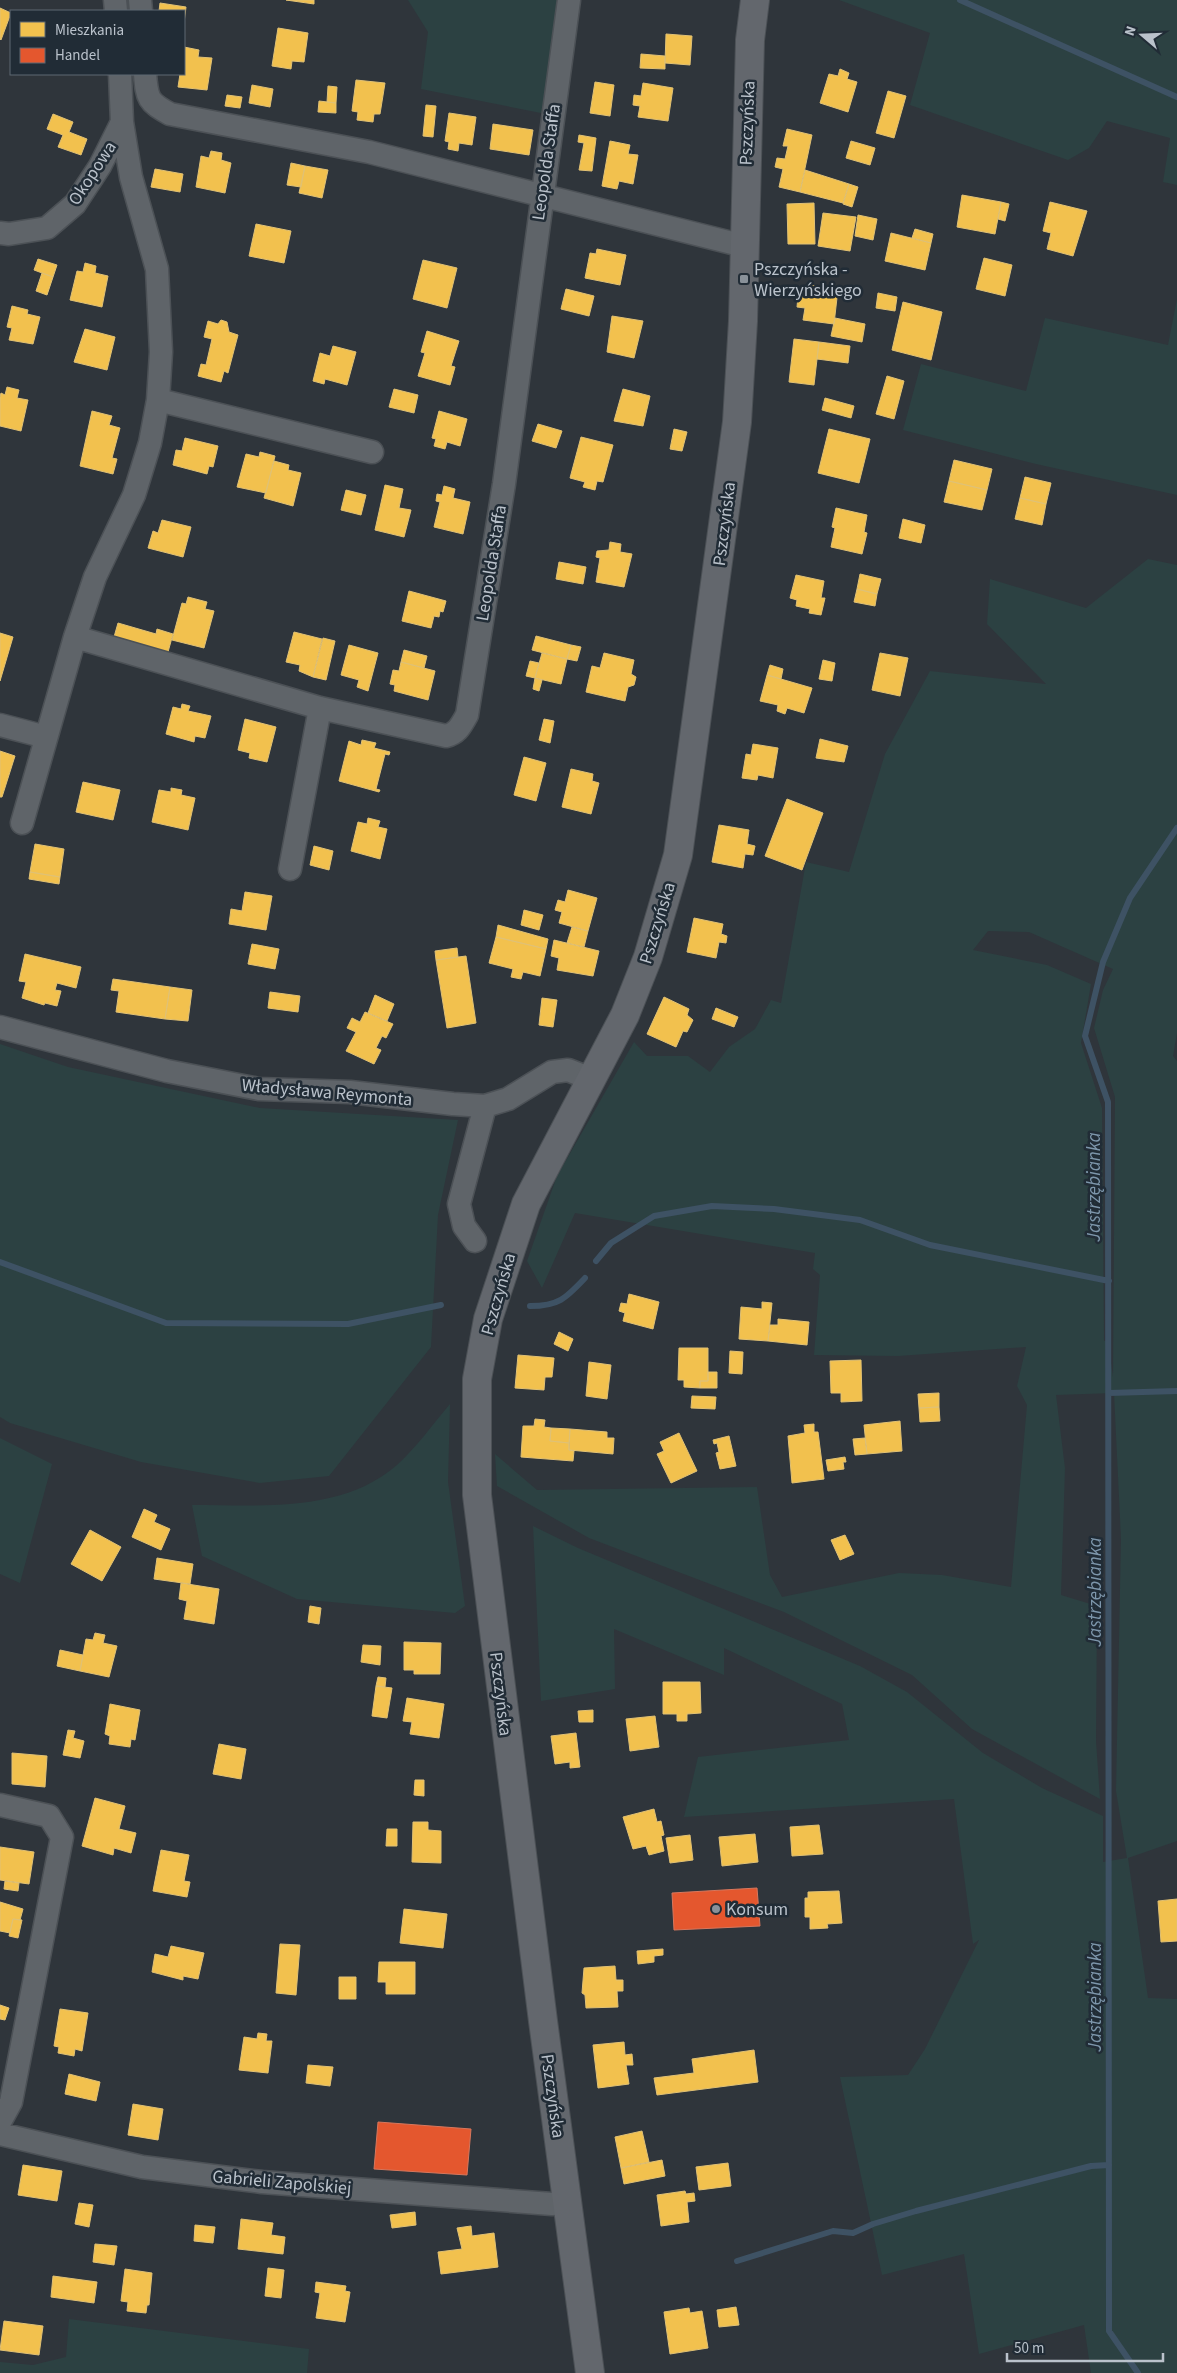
<svg xmlns="http://www.w3.org/2000/svg" width="1177" height="2373" font-family="'Source Sans 3',sans-serif">
	<style>
		.green { fill: #2c4142; fill-rule: evenodd }
		.homes { fill: #f2c14e; stroke: #e1c174 }
		.shops { fill: #e4572e; stroke: #d7775d }
		.lines { fill: none; stroke-linecap: round; stroke-linejoin: round }
		.stream { stroke: #3e5264; stroke-width: 6 }
		.street-casing { stroke: #4c5156; stroke-width: 25 }
		.secondary-casing { stroke: #4c5156; stroke-width: 30 }
		.street { stroke: #5f6469; stroke-width: 22 }
		.secondary { stroke: #63676d; stroke-width: 28 }
		.poi-dot { fill: #899199; stroke: #212c36; stroke-width: 2 }
		.labels { text-anchor: middle; stroke-width: 5; stroke-linejoin: round; paint-order: stroke }
		.street-label { font-size: 18px; fill: #bac2cb; stroke: #212c36 }
		.poi-label { font-size: 18px; fill: #bac2cb; stroke: #212c36; text-anchor: start }
		.water-label { font-size: 19px; font-style: italic; fill: #7d96ab; stroke: #212c36 }
	</style>
	<rect width="100%" height="100%" fill="#2f353b"/>
	<path class="green" d="M408,0H562L546,114L421,89L428,32Z
		M839,0H1177V185L1163,182L1170,138L1107,121L1089,148L1068,160L910,105L930,33Z
		M1177,299V495L1036,464L903,430L921,364L1026,391L1045,318L1168,345Z
		M1148,559L1177,565V1033L1173,1056L1177,1061V1841L1128,1858L1148,1998L1177,1999V2373H1091L1084,2325L979,2354L964,2254L882,2275L840,2077L908,2075L925,2049L979,1940L973,1944L954,1799L684,1817L698,1757L849,1740L842,1704L724,1648V1675L614,1629L615,1689L541,1701L533,1526L578,1548L860,1666L907,1692L983,1753L1042,1788L1103,1816V1862L1127,1858L1116,1791L1121,1539L1114,1393L1056,1395L1065,1468L1061,1595L1097,1606L1096,1741L1100,1799L972,1729L912,1675L784,1612L589,1538L497,1486L495,1454L537,1490L757,1487L770,1575L782,1597L899,1573L942,1575L1011,1587L1027,1405L1017,1386L1026,1347L898,1356L814,1355L820,1275L813,1269L815,1253L575,1213L542,1288L527,1261L557,1176L634,1042L647,1056H688L710,1072L729,1047L755,1029L771,1000L781,1003L806,862L849,872L885,754L930,671L1046,684L987,624L990,579L1086,608ZM988,931L1029,932L1113,969L1103,990L1094,1028L1115,1097L1113,1377L1108,1340L1104,1341L1102,1108L1081,1043L1091,984L1047,965L973,950Z
		M0,1044L68,1067L260,1108L458,1120L438,1215L431,1347L329,1476L260,1483L141,1462L10,1423L0,1417Z
		M450,1404L448,1482L465,1606L455,1613L297,1599L202,1556L192,1505C261,1505 342,1513 397,1465C416,1448 433,1424 450,1404Z
		M0,1438L52,1464L20,1583L0,1574Z
		M69,2319L309,2349L307,2373H0V2362L33,2365L66,2357Z"/>
	<path class="homes" d="M286,0H314V4Z
		M160,3L186,7L184,23V11H159Z
		M0,8L11,13L1,40L0,39Z
		M278,28L308,33L304,62L292,61L291,69L272,66Z
		M666,34L692,36L690,65L665,63Z
		M184,47L199,50L198,57L212,58L207,90L178,87L180,74H184Z
		M641,54L665,56V69L640,68Z
		M840,69L849,73L847,79L857,82L848,112L820,103L829,74L838,76Z
		M356,80L385,83L380,114H374L373,122L357,120L358,112L352,111Z
		M595,82L614,85L610,116L590,113Z
		M643,83L673,88L668,121L638,117L640,106L633,105L634,95L641,96Z
		M252,85L273,89L270,107L249,103Z
		M328,86L337,87L336,103L327,102Z
		M888,91L906,96L894,138L876,133Z
		M227,95L242,97L240,108L225,106Z
		M319,101L336,103V113L318,112Z
		M426,105L436,106L433,137L423,136Z
		M449,113L476,117L472,145L459,143L458,151L448,149L449,142L445,141Z
		M53,114L73,122L69,132L87,139L81,155L58,147L63,135L47,129Z
		M493,124L533,130L529,155L490,149Z
		M787,129L812,135L800,192L779,187L783,169L775,167L777,158L785,159L788,146H783Z
		M579,135L596,138L592,171L579,170L584,143L578,142Z
		M610,141L630,145L628,154L638,155L633,184L619,181L617,189L602,186Z
		M851,141L875,148L870,165L846,158Z
		M211,151L222,153L221,160L231,163L225,193L196,187L201,156L209,158Z
		M291,163L305,166L301,187L287,185Z
		M305,166L328,170L322,198L299,193Z
		M155,169L183,174L180,192L151,187Z
		M805,170L849,184L843,203L800,192Z
		M849,184L858,187L852,207L843,204Z
		M962,195L1001,202L995,234L957,227Z
		M1001,202L1009,204L1005,221L998,219Z
		M1050,202L1087,211L1073,256L1047,249L1051,233L1043,231Z
		M814,203L815,244H788L787,204Z
		M823,213L856,217L850,251L818,246Z
		M858,215L877,219L873,240L855,236Z
		M256,224L291,231L284,263L249,256Z
		M915,229L933,234L931,243L912,238Z
		M891,233L931,243L925,270L885,261Z
		M597,249L626,255L620,285L585,278L590,253L596,254Z
		M984,258L1012,265L1005,296L976,289Z
		M38,259L57,265L53,277L34,270Z
		M423,260L457,268L447,308L413,299Z
		M85,263L96,266L95,273L108,276L102,307L70,300L77,271L83,272Z
		M42,273L53,277L47,295L36,291Z
		M808,285L838,289L834,324L803,320L805,308L797,307L798,296L806,297Z
		M566,289L594,296L589,316L561,309Z
		M878,293L897,297L895,311L876,308Z
		M903,302L942,312L931,360L892,350Z
		M12,306L28,310L27,314L40,317L33,344L9,340L12,328L7,327Z
		M612,316L643,321L634,358L607,352Z
		M835,318L865,324L862,342L831,336Z
		M221,320L227,322L229,332L238,335L228,373L224,371L221,382L198,376L201,364L206,365L212,339L204,337L208,321L218,324Z
		M85,329L115,337L107,370L74,362Z
		M427,331L459,341L451,366L455,367L450,385L418,376L425,353L421,352Z
		M794,339L819,342L814,385L789,382Z
		M819,342L850,346L848,363L817,359Z
		M333,346L356,352L347,385L325,379L324,384L313,381L320,353L330,356Z
		M887,376L904,381L894,419L876,414Z
		M7,387L19,390L17,398L28,400L21,431L0,426V397L1,393L5,395Z
		M394,389L418,395L414,413L389,407Z
		M623,389L650,396L643,426L614,421Z
		M825,398L854,406L851,418L822,410Z
		M92,411L112,416L109,425L120,428L112,458L117,459L113,474L80,466Z
		M439,411L467,419L460,446L447,442L445,449L434,446L436,439L432,438Z
		M538,424L562,431L556,448L532,441Z
		M674,429L687,432L682,451L670,449Z
		M829,429L870,439L859,483L818,473Z
		M581,437L613,445L603,482L597,481L595,490L583,487L585,482L570,478Z
		M185,438L218,446L213,467L209,466L207,474L173,465L176,450L182,451Z
		M260,452L275,456L266,493L237,487L246,454L259,457Z
		M954,460L992,469L987,490L949,481Z
		M274,461L289,465L288,470L301,473L293,506L264,498Z
		M1025,477L1051,483L1046,504L1020,498Z
		M949,481L987,490L982,510L944,502Z
		M385,485L403,489L399,508L411,510L404,537L375,530Z
		M444,486L455,489L453,498L470,502L463,534L434,527L440,502L436,501L437,494L442,495Z
		M346,490L366,495L361,515L341,510Z
		M1020,498L1046,504L1042,525L1015,519Z
		M836,508L867,515L864,532L867,533L862,554L831,547L835,528L832,527Z
		M903,519L925,525L921,543L899,538Z
		M162,520L191,527L183,557L148,548L153,531L158,533Z
		M610,542L621,544L620,552L632,554L624,587L596,582L600,558L596,557L597,551L609,550Z
		M559,562L586,567L583,584L556,579Z
		M860,574L881,579L877,594L857,589Z
		M796,575L824,581L821,598H825L821,615L809,613L810,609L796,606L797,600L790,598Z
		M857,589L877,594L875,606L854,602Z
		M409,591L446,601L443,612L440,611L439,617L434,616L431,628L402,621Z
		M188,597L207,602L205,609L214,611L204,648L172,640L182,603L186,604Z
		M118,623L156,634L157,629L173,634L168,652L114,637Z
		M294,632L322,639L313,677L299,671L300,665L286,662Z
		M0,633L13,637L0,681Z
		M536,636L571,645L567,659L532,650Z
		M323,638L335,641L326,680L313,677Z
		M349,645L378,653L368,691L357,687L359,680L341,675Z
		M571,645L581,647L577,661L567,659Z
		M404,650L427,656L424,668L401,662Z
		M542,653L567,659L561,684L535,678Z
		M604,653L634,660L631,674L636,677L634,685L628,687L625,701L586,692L592,666L600,668Z
		M880,653L908,658L900,696L872,690Z
		M823,660L835,663L832,681L819,679Z
		M530,661L539,663L535,678L526,676Z
		M401,662L435,671L428,700L394,691L395,685L390,684L393,670L399,671Z
		M770,665L783,669L781,679L767,675Z
		M767,675L812,688L804,713L787,708L785,714L777,711L778,705L760,701Z
		M535,678L542,680L539,691L533,689Z
		M182,704L190,706L188,711L211,716L205,738L195,736L194,742L166,734L173,707L181,709Z
		M245,719L276,727L267,762L249,758L250,753L238,750Z
		M544,719L554,721L550,743L539,740Z
		M820,739L848,746L844,762L816,758Z
		M362,740L376,743L374,748L390,752L389,755L385,754L376,789L380,790L379,792L339,781L349,741L361,745Z
		M753,744L778,748L773,778L758,775L757,780L742,778L746,754L751,755Z
		M0,751L15,756L2,797H0Z
		M524,757L546,763L536,801L514,795Z
		M571,769L593,774L592,781L599,783L591,814L562,807Z
		M83,782L120,790L113,820L76,812Z
		M171,788L182,790L181,795L195,798L188,830L152,822L159,790L171,792Z
		M787,799L823,813L802,870L765,856Z
		M368,818L380,821L378,827L387,829L380,859L351,851L358,822L367,824Z
		M719,825L749,830L747,844L755,846L753,855L745,854L743,868L712,862Z
		M35,844L64,849L60,877L30,872Z
		M314,846L333,851L329,870L310,865Z
		M30,872L60,877L59,884L29,879Z
		M568,890L597,898L588,931L559,923L562,912L555,910L558,900L565,902Z
		M245,892L272,896L266,930L229,924L231,909L242,911Z
		M524,910L543,915L539,930L521,925Z
		M694,918L723,924L721,934L727,936L726,943L719,942L716,958L687,952Z
		M498,925L548,939L546,949L496,937Z
		M572,927L588,931L584,947L567,943Z
		M496,937L546,949L540,976L523,972L521,979L511,977L513,969L489,963Z
		M554,940L599,951L593,976L557,970L559,958L551,956Z
		M252,944L279,949L275,969L248,964Z
		M457,948L458,957L436,960L435,951Z
		M25,954L81,967L76,988L57,983L55,990L61,991L57,1006L45,1003L44,1005L22,998L26,982L19,981Z
		M466,956L476,1023L447,1028L436,960Z
		M113,979L170,987L165,1019L116,1012L119,991L111,990Z
		M170,987L192,990L188,1021L165,1019Z
		M270,992L300,996L298,1012L268,1008Z
		M375,995L394,1004L387,1021L368,1013Z
		M664,997L689,1009L687,1015L693,1020L687,1032L683,1031L676,1047L647,1034Z
		M542,998L557,1000L553,1027L539,1025Z
		M716,1008L738,1017L734,1027L712,1019Z
		M365,1012L393,1024L386,1038L382,1036L376,1048L381,1050L374,1064L346,1051L356,1032L347,1028L352,1018L360,1022Z
		M629,1294L659,1302L653,1329L623,1321L625,1313L619,1311L621,1303L627,1304Z
		M762,1302L772,1303L768,1341L739,1339L741,1307L762,1309Z
		M778,1319L809,1322L807,1345L768,1341L770,1325H778Z
		M559,1332L573,1339L568,1351L554,1344Z
		M679,1348H708V1381H700V1388L684,1387V1380H678Z
		M730,1351L743,1352L742,1374L729,1373Z
		M518,1355L554,1358L552,1377H545L544,1390L515,1388Z
		M861,1360L862,1401L841,1402V1393H831L830,1361Z
		M589,1362L611,1365L607,1399L586,1396Z
		M708,1372H717V1388H700V1381H708Z
		M939,1393V1407L919,1408L918,1394Z
		M692,1396L716,1397L715,1409L691,1408Z
		M939,1407L940,1421L920,1422L919,1408Z
		M535,1419L545,1420L544,1427L551,1428L550,1441L569,1443V1450L574,1451L573,1461L521,1457L523,1426H534Z
		M900,1421L902,1451L867,1454L864,1425Z
		M814,1424V1432H818L824,1479L792,1483L788,1436L805,1433L804,1425Z
		M551,1428L570,1429L569,1443L550,1441Z
		M570,1429L607,1432V1438H614L613,1454L569,1450Z
		M679,1433L697,1471L671,1483L657,1454L664,1451L660,1442Z
		M729,1436L736,1466L720,1469L716,1453L719,1452L717,1443L714,1444L713,1440Z
		M865,1438L867,1454L855,1455L853,1439Z
		M845,1457L846,1462H843L844,1469L828,1471L826,1460Z
		M144,1509L157,1515L154,1522L170,1529L161,1550L132,1537Z
		M90,1530L121,1547L102,1581L71,1564Z
		M845,1535L854,1554L840,1560L831,1540Z
		M157,1558L193,1564L190,1584L154,1579Z
		M181,1583L219,1589L214,1624L184,1619L187,1601L179,1599Z
		M310,1606L321,1608L319,1624L308,1622Z
		M95,1633L105,1635L103,1643L117,1646L109,1677L80,1671L86,1639L93,1640Z
		M404,1642L441,1643L440,1674H414V1670H404Z
		M363,1645L381,1646L380,1665L361,1662Z
		M60,1650L83,1655L80,1671L57,1666Z
		M378,1677L386,1678L385,1687L376,1686Z
		M663,1682H700L701,1713L687,1714V1721H677V1714H663Z
		M376,1686L392,1688L387,1718L372,1716Z
		M407,1698L444,1704L439,1738L410,1734L412,1722L403,1721Z
		M110,1704L140,1710L135,1740L131,1739L130,1747L109,1744L110,1736L105,1734Z
		M593,1710V1722H579L578,1711Z
		M655,1716L659,1747L630,1751L626,1719Z
		M68,1730L75,1731L73,1738L84,1741L80,1758L63,1755Z
		M576,1733L580,1767L570,1768V1762L555,1764L551,1736Z
		M219,1744L246,1749L241,1779L213,1774Z
		M12,1753L47,1756L45,1787L12,1784Z
		M415,1780H424V1796L414,1795Z
		M95,1798L125,1806L119,1829L136,1833L131,1853L114,1848L113,1855L82,1846Z
		M654,1809L657,1822L661,1821L664,1835L661,1836L664,1851L649,1855L646,1846L633,1849L623,1817Z
		M413,1822H428V1830L441,1831V1863L412,1862Z
		M819,1825L823,1854L792,1856L790,1827Z
		M387,1829H397V1846H386Z
		M755,1834L758,1862L722,1866L719,1837Z
		M690,1835L693,1860L670,1863L666,1838Z
		M0,1847L34,1852L29,1884L0,1880Z
		M161,1850L189,1855L184,1881L190,1882L187,1897L153,1891Z
		M5,1881L19,1883L18,1891L4,1889Z
		M839,1891L842,1923L827,1924L828,1928L810,1929V1917H805V1898H808V1892Z
		M1177,1899V1941L1161,1942L1158,1901Z
		M0,1902L23,1909L20,1920L13,1919L10,1933L0,1931Z
		M404,1909L447,1914L443,1948L400,1943Z
		M13,1919L22,1920L18,1938L9,1936Z
		M280,1944L300,1945L296,1995L276,1993Z
		M171,1946L204,1953L198,1979L183,1976V1980L152,1972L155,1954L168,1957Z
		M663,1949V1955L654,1956V1962L638,1964L637,1951Z
		M379,1962H415V1994H386V1982H378Z
		M615,1966L616,1980H623V1991H617L618,2007L586,2008L585,1995L582,1993L584,1968Z
		M339,1977H356V1999H339Z
		M0,2005L9,2008L5,2020L0,2019Z
		M60,2009L88,2013L82,2051L75,2049L74,2056L58,2053L59,2047L54,2046Z
		M258,2033L267,2034L266,2041H272L268,2073L239,2070L244,2037L257,2039Z
		M624,2042L625,2055L632,2054L633,2065H626L629,2084L598,2088L593,2045Z
		M754,2050L758,2082L657,2095L654,2078L694,2073L692,2059Z
		M308,2065L333,2067L330,2086L306,2083Z
		M69,2074L100,2082L96,2101L65,2094Z
		M133,2104L163,2109L158,2140L128,2135Z
		M642,2131L649,2162L621,2168L615,2137Z
		M662,2160L665,2176L624,2184L621,2168Z
		M728,2163L731,2186L699,2190L696,2167Z
		M23,2165L62,2171L57,2201L18,2195Z
		M685,2191L686,2194L694,2193L695,2201L687,2202L689,2222L661,2226L657,2195Z
		M79,2203L93,2205L89,2227L75,2224Z
		M415,2212L416,2225L392,2228L390,2215Z
		M241,2219L273,2223L271,2235L285,2237L283,2254L238,2249Z
		M195,2225L215,2227L213,2243L194,2241Z
		M471,2226L472,2236L494,2233L498,2267L441,2274L438,2252L462,2249L457,2228Z
		M95,2244L117,2246L114,2265L93,2262Z
		M268,2268L284,2270L281,2298L265,2296Z
		M125,2269L152,2273L149,2305H147L146,2313L127,2311L128,2302L121,2301Z
		M53,2276L97,2282L94,2303L51,2297Z
		M316,2282L346,2286L345,2291L350,2292L345,2322L316,2318L320,2293L315,2292Z
		M736,2307L739,2325L719,2327L717,2310Z
		M689,2308L690,2313L702,2311L708,2348L670,2354L664,2312Z
		M4,2321L43,2326L39,2355L0,2350Z"/>
	<path class="shops" d="M757,1888L760,1926L674,1930L672,1893Z
		M378,2122L471,2129L467,2175L374,2169Z"/>
	<g class="lines">
		<path class="stream" d="M960,0L1177,97
			M596,1261L611,1243L654,1216L712,1206L774,1209L860,1220L930,1245L1109,1281
			M0,1262L166,1323L348,1324L441,1305
			M530,1306C559,1306 566,1298 585,1278
			M1109,1393L1177,1391
			M737,2261L833,2231L853,2233L873,2224L916,2211L1091,2166L1109,2165
			M1138,2373L1109,2331L1108,1102L1085,1036L1103,962L1130,898L1177,828"/>
		<defs>
			<path id="street" d="M115,0L116,11
				M140,0L141,11
				M145,74C147,99 148,102 170,114L369,152L744,246
				M0,233L9,234L47,228L75,204L100,166L122,122
				M158,400L372,452
				M75,637L320,708L446,736C458,733 461,725 467,715L504,484L569,0
				M0,725L46,737
				M22,823L75,637L95,577L134,495L150,443L158,400L161,352L157,269L131,177L122,122L120,74
				M290,869L320,708
				M0,1027L167,1071L259,1089L350,1092L453,1104L485,1106L508,1099L552,1072L568,1070L591,1079
				M475,1241L464,1226L459,1204L485,1106
				M0,1805L49,1816L62,1837L11,2102L0,2122
				M0,2134L142,2167L262,2182L552,2204L567,2203"/>
			<path id="secondary" d="M590,2373L543,2021L477,1495V1379L488,1319L526,1204L625,1015L648,957L678,855L737,422L743,321L750,40L755,0"/>
		</defs>
		<use href="#street" class="street-casing"/>
		<use href="#secondary" class="secondary-casing"/>
		<use href="#street" class="street"/>
		<use href="#secondary" class="secondary"/>
	</g>
	<g class="poi-dot">
		<rect x="739" y="274" width="10" height="10" rx="2.5"/>
		<circle cx="716" cy="1909" r="5"/>
	</g>
	<g class="labels">
		<g class="street-label">
			<text transform="translate(747 123) rotate(-88)" y="6">Pszczyńska</text>
			<text transform="translate(546 162) rotate(-82)" y="6">Leopolda Staffa</text>
			<text transform="translate(92 173) rotate(-57)" y="6">Okopowa</text>
			<text transform="translate(724 524) rotate(-83)" y="6">Pszczyńska</text>
			<text transform="translate(491 563) rotate(-81)" y="6">Leopolda Staffa</text>
			<text transform="translate(657 923) rotate(-73)" y="6">Pszczyńska</text>
			<text transform="translate(327 1092) rotate(5)" y="6">Władysława Reymonta</text>
			<text transform="translate(498 1294) rotate(-74)" y="6">Pszczyńska</text>
			<text transform="translate(501 1694) rotate(83)" y="6">Pszczyńska</text>
			<text transform="translate(553 2096) rotate(82)" y="6">Pszczyńska</text>
			<text transform="translate(282 2182) rotate(5)" y="6">Gabrieli Zapolskiej</text>
		</g>
		<g class="poi-label">
			<text x="754" y="275">Pszczyńska -<tspan x="754" dy="21">Wierzyńskiego</tspan></text>
			<text x="726" y="1915">Konsum</text>
		</g>
		<g class="water-label">
			<text transform="translate(1093 1187) rotate(-90)" y="7">Jastrzębianka</text>
			<text transform="translate(1094 1592) rotate(-90)" y="7">Jastrzębianka</text>
			<text transform="translate(1094 1997) rotate(-90)" y="7">Jastrzębianka</text>
		</g>
	</g>
	<rect x="10" y="10" width="175" height="65" fill="#212c36" stroke="#5e6872"/>
	<rect x="20" y="22" width="25" height="15" fill="#f2c14e" stroke="#5e6872"/>
	<text x="55" y="35" font-size="15" fill="#bac2cb">Mieszkania</text>
	<rect x="20" y="48" width="25" height="15" fill="#e4572e" stroke="#5e6872"/>
	<text x="55" y="60" font-size="15" fill="#bac2cb">Handel</text>
	<g transform="translate(1142 35) rotate(289)" stroke="#212c36" stroke-width="4" paint-order="stroke">
	<path d="M0-4L9 19L0 12L-9 19Z" fill="#bac2cb"/>
	<text y="-8" font-size="14" font-weight="bold" text-anchor="middle" fill="#bac2cb">N</text>
	</g>
	<path d="M1007 2353v8h156v-8" fill="none" stroke="#bac2cb" stroke-width="2.5"/>
	<text x="1014" y="2353" font-size="15" fill="#bac2cb" stroke="#212c36" stroke-width="4" paint-order="stroke">50 m</text>
</svg>
